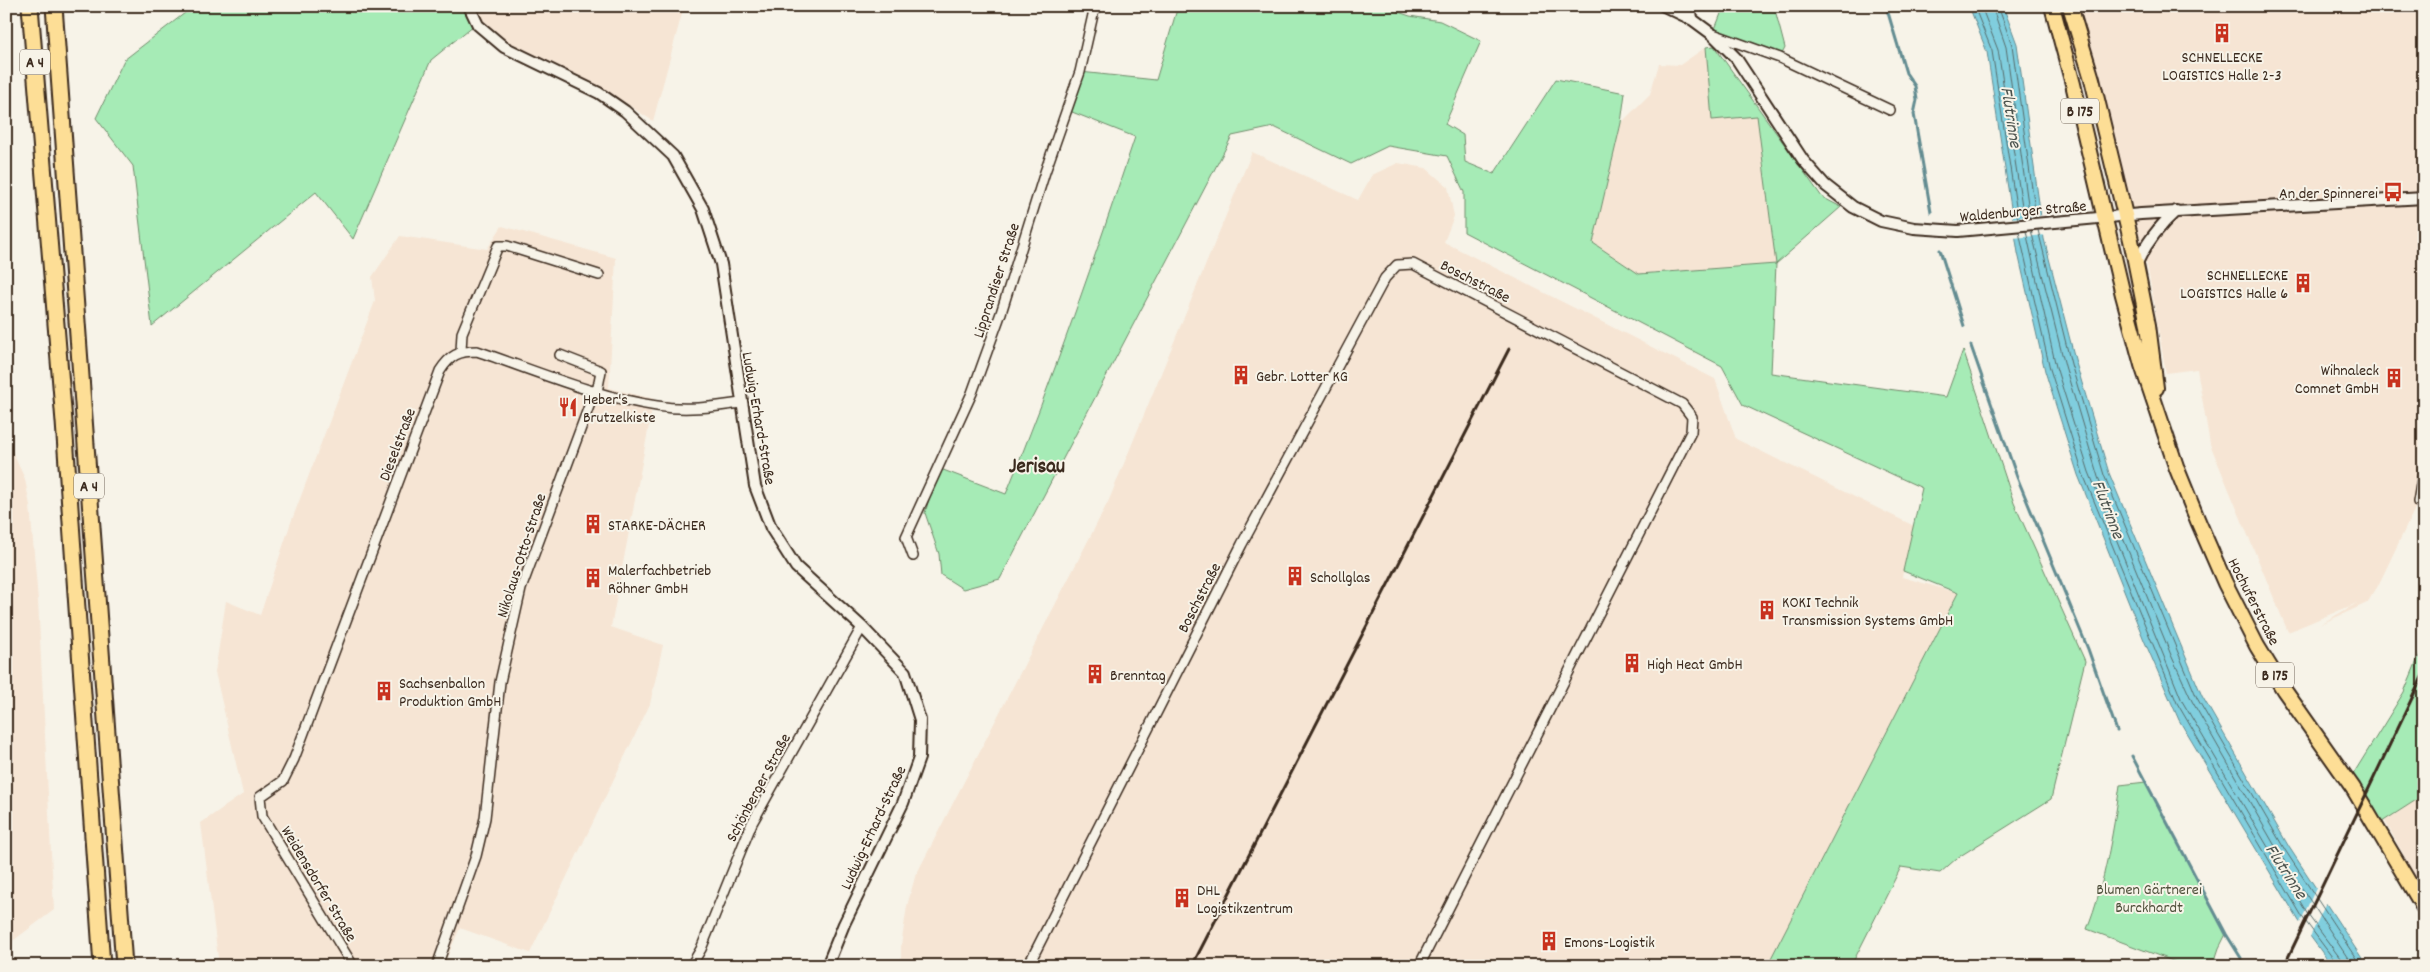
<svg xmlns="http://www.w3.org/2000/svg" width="2430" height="972" font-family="Dekko,sans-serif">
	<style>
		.built { fill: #f6e5d4 }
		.green { fill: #a6ebb6; stroke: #708a6a }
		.water { fill: #80cede; stroke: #648c91 }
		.pier { fill: #f7f3e8 }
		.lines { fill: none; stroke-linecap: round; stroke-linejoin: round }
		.shore { stroke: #576c6b; stroke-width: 1 }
		.stream { stroke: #648c91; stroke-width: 3 }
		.minor-casing { stroke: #3b2a1e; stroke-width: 12 }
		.tertiary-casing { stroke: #3b2a1e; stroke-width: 14 }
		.primary-casing { stroke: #3b2a1e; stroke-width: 18 }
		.motorway-casing { stroke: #3b2a1e; stroke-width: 19 }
		.minor { stroke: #f7f3e8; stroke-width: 9 }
		.tertiary { stroke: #f7f3e8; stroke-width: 10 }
		.primary { stroke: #fdde96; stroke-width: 14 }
		.motorway { stroke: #fdde96; stroke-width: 15 }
		.rail { stroke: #3b2a1e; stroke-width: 3 }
		.labels { text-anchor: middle; stroke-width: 4; stroke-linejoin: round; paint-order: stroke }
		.shield { fill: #f7f3e8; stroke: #73665b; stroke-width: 1 }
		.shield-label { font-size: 15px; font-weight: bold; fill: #3b2a1e }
		.poi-label { font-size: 16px; fill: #3b2a1e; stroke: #f7f3e8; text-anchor: start }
		.street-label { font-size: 16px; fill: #3b2a1e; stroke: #f7f3e8 }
		.park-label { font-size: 16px; fill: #50513c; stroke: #f7f3e8 }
		.water-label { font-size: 18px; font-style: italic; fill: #4c534e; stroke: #f7f3e8 }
		.district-label { font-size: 21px; font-weight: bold; fill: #3b2a1e; stroke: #f7f3e8 }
	</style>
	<rect width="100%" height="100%" fill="#f7f3e8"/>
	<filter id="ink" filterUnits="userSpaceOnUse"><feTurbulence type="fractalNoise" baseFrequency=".02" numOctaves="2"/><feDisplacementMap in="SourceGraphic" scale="10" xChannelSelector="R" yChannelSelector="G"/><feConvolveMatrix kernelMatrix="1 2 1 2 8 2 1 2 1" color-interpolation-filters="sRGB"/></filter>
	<g filter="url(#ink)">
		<path class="built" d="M475,6H684L653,121L600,87L504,42L481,19Z
			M2075,6H2424V467L2418,502L2378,586L2367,603L2319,625L2357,603L2288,632L2210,444L2197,369L2166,373L2148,270L2121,165Z
			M1706,47L1712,120L1757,115L1776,264L1639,274L1593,243L1621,123L1650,94L1659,64L1680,65Z
			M1252,152L1358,200L1372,175L1398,163L1426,168L1448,187L1454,216L1444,242L1715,379L1736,439L1914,526L1902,577L1958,593L1767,966H901V946L907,906L915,877L1109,500Z
			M502,226L616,258L609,388L654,399L611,627L663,645L650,704L530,953L460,928L443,966H219L201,823L243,794L215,672L226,601L260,615L290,525L375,301L372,277L400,236L487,249Z
			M6,438L25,479L30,506L38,600L54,910L6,946Z
			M2424,795V892L2385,821Z"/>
		<path class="green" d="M194,6H462L474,25L431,60L353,239L316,192L152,326L133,166L96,118L124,60Z
			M1178,6H1381L1410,16L1440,21L1481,41L1445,124L1463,135L1465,162L1494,174L1556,79L1625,93L1621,123L1593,243L1639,274L1776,264L1757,116L1712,120L1706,47L1714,46L1822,197L1841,207L1776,264L1771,373L1946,397L1963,350L2014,503L2085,661L2051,799L1957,858L1940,873L1901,867L1851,966H1767L1958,593L1903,571L1922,488L1743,405L1722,366L1464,232V192L1447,156L1388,146L1351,164L1274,127L1232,136L1000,579L963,589L941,575L939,554L925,513L938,468L1006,494C1054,377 1095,257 1135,137L1067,110L1080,72L1156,80Z
			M1724,6H1774L1785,48L1780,58L1713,34Z
			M2424,644V795L2382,822L2352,776L2404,692Z
			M2146,782L2226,934L2219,948L2213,966H2186L2087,929C2105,883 2113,833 2120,785Z"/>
		<path class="water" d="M1969,6H2003L2017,44L2044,239L2076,363L2109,473L2202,696L2289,847L2367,966H2332L2299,921L2179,720L2144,640L2078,475L2045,371L2018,253L1987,52Z"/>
		<path class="pier" d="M2043,215L2046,235L2013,238L2010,218Z
			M2317,886L2327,901L2309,939L2299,925Z"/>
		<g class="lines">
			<path class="shore" d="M1974,6L1992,51L2018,219
				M1981,6L1998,50L2024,219
				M1992,6L2006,47L2030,218
				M1998,6L2012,45L2036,217
				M2031,230L2065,366L2098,477L2171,655L2192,701L2279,853L2353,966
				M2038,230L2071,364L2104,475L2197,698L2285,850L2361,966
				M2026,231L2056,367L2089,472L2182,701L2308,915L2340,958L2342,966
				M2019,232L2050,369L2083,474L2177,703L2303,918L2335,961L2336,966"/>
			<path class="stream" d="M1886,6L1906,73L1915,86L1917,100L1914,114L1931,212
				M1940,250L1964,326
				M1971,346L2017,477L2088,649L2117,731
				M2132,756L2226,934L2246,966"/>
			<defs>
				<path id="minor" d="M1690,6L1693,20
					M1713,34L1780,58L1890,110
					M461,351L462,333L498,246H507L599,275
					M560,355L601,371L597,392
					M2418,502L2424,467
					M913,556L906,537L972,393L1001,313L1045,172L1080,72L1095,6
					M353,966L262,816L260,797L283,781L294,759L440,371C450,355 459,351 477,351C533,370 599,398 657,406C685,411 713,407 741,403
					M437,966L476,856L485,818L500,682L521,589L595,390
					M691,966L701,949L752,823L862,627
					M1028,966L1242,544L1385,278L1397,265L1413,264L1682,404L1692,417L1691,432L1419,966"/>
				<path id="tertiary" d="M469,6L478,25L504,47L599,93L625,111L673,156L703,209L721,264L755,486L771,528L796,567L862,627L905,672L920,720L919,758L903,803L844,924L827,966
					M1664,6L1693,20L1712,34L1736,58L1803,160L1825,185L1853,207L1881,221L1914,228L1958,231L2141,214L2424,198
					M2136,265C2146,243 2158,227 2176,211"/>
				<path id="primary" d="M2052,6L2073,84L2123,295L2142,365L2177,469L2198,521L2225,583L2257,646L2284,690L2353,788L2424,908
					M2070,6L2092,79L2131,240L2148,325L2156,388"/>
				<path id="motorway" d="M30,6L64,422L102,966
					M54,6L124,966"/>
			</defs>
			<use href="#minor" class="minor-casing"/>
			<use href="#tertiary" class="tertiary-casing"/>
			<use href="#primary" class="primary-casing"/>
			<use href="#motorway" class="motorway-casing"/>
			<use href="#minor" class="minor"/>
			<use href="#tertiary" class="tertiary"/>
			<use href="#primary" class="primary"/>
			<use href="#motorway" class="motorway"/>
			<path class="rail" d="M1192,966L1509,349
				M2284,966L2424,673"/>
		</g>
	</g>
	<defs>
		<symbol id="building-bare" viewBox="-9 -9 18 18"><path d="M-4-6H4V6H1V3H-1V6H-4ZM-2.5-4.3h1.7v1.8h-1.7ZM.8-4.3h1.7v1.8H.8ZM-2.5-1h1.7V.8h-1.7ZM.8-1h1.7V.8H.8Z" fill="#c8321e" stroke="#f7f3e8" stroke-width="2.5" paint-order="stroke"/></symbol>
		<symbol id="bus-bare" viewBox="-9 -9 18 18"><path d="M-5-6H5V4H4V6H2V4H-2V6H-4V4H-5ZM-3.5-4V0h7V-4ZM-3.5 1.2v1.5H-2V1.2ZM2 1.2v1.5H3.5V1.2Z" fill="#c8321e" stroke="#f7f3e8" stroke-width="2.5" paint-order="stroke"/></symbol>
		<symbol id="restaurant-bare" viewBox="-9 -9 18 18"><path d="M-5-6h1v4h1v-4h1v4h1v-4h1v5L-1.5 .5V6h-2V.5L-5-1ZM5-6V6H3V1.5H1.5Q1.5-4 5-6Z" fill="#c8321e" stroke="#f7f3e8" stroke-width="2.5" paint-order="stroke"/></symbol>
	</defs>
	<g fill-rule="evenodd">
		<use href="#building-bare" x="2208" y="19" width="28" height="28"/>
		<use href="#bus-bare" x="2379" y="178" width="28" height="28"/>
		<use href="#building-bare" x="2289" y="269" width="28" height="28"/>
		<use href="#building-bare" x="1227" y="361" width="28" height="28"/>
		<use href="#building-bare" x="2380" y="364" width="28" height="28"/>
		<use href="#restaurant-bare" x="554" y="393" width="28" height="28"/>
		<use href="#building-bare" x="579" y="510" width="28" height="28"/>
		<use href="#building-bare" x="1281" y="562" width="28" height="28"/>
		<use href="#building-bare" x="579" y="564" width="28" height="28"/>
		<use href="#building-bare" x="1753" y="596" width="28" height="28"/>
		<use href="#building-bare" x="1618" y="649" width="28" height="28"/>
		<use href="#building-bare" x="1081" y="660" width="28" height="28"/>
		<use href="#building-bare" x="370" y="677" width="28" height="28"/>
		<use href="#building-bare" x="1168" y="884" width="28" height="28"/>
		<use href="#building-bare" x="1535" y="927" width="28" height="28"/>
	</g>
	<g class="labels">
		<g class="shield">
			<rect x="20" y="49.5" width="30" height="25" rx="4"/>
			<rect x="2061" y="98.5" width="38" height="25" rx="4"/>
			<rect x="74" y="473.5" width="30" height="25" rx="4"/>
			<rect x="2256" y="662.5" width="38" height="25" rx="4"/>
		</g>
		<g class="shield-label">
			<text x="35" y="67">A 4</text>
			<text x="2080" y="116">B 175</text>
			<text x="89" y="491">A 4</text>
			<text x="2275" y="680">B 175</text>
		</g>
		<g class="poi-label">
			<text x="2222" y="62" text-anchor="middle">SCHNELLECKE<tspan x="2222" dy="18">LOGISTICS Halle 2-3</tspan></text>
			<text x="2378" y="198" text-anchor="end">An der Spinnerei</text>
			<text x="2288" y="280" text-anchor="end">SCHNELLECKE<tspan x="2288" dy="18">LOGISTICS Halle 6</tspan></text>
			<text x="2379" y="375" text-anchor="end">Wihnaleck<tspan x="2379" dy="18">Comnet GmbH</tspan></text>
			<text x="1256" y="381">Gebr. Lotter KG</text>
			<text x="583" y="404">Heber's<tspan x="583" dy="18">Brutzelkiste</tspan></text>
			<text x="608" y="530">STARKE-DÄCHER</text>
			<text x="608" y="575">Malerfachbetrieb<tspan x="608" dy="18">Röhner GmbH</tspan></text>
			<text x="1310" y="582">Schollglas</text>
			<text x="1782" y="607">KOKI Technik<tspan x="1782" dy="18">Transmission Systems GmbH</tspan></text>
			<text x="1647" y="669">High Heat GmbH</text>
			<text x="1110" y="680">Brenntag</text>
			<text x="399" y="688">Sachsenballon<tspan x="399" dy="18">Produktion GmbH</tspan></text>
			<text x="1197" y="895">DHL<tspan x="1197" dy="18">Logistikzentrum</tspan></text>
			<text x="1564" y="947">Emons-Logistik</text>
		</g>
		<g class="street-label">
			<text transform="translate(2023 210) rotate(-5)" y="6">Waldenburger Straße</text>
			<text transform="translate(995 280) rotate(-72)" y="6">Lipprandiser Straße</text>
			<text transform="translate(1476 280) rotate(27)" y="6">Boschstraße</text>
			<text transform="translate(760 418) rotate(80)" y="6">Ludwig-Erhard-Straße</text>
			<text transform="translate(396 444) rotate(-69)" y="6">Dieselstraße</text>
			<text transform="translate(520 555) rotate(-72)" y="6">Nikolaus-Otto-Straße</text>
			<text transform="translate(1198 597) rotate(-63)" y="6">Boschstraße</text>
			<text transform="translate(2255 601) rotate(63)" y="6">Hochuferstraße</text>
			<text transform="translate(757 787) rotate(-62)" y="6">Schönberger Straße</text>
			<text transform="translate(872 827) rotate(-65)" y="6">Ludwig-Erhard-Straße</text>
			<text transform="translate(320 883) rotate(59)" y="6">Weidensdorfer Straße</text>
		</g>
		<g class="park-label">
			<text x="2149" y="894">Blumen Gärtnerei<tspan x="2149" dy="18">Burckhardt</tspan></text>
		</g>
		<g class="water-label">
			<text transform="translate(2012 117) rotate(81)" y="6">Flutrinne</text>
			<text transform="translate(2109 509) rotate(69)" y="6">Flutrinne</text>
			<text transform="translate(2287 871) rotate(57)" y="6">Flutrinne</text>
		</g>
		<g class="district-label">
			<text x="1037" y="472">Jerisau</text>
		</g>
	</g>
	<rect width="2430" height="972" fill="none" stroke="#f7f3e8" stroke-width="25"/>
	<rect x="12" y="12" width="2405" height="947" fill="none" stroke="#3b2a1e" stroke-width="2" filter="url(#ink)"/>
</svg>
